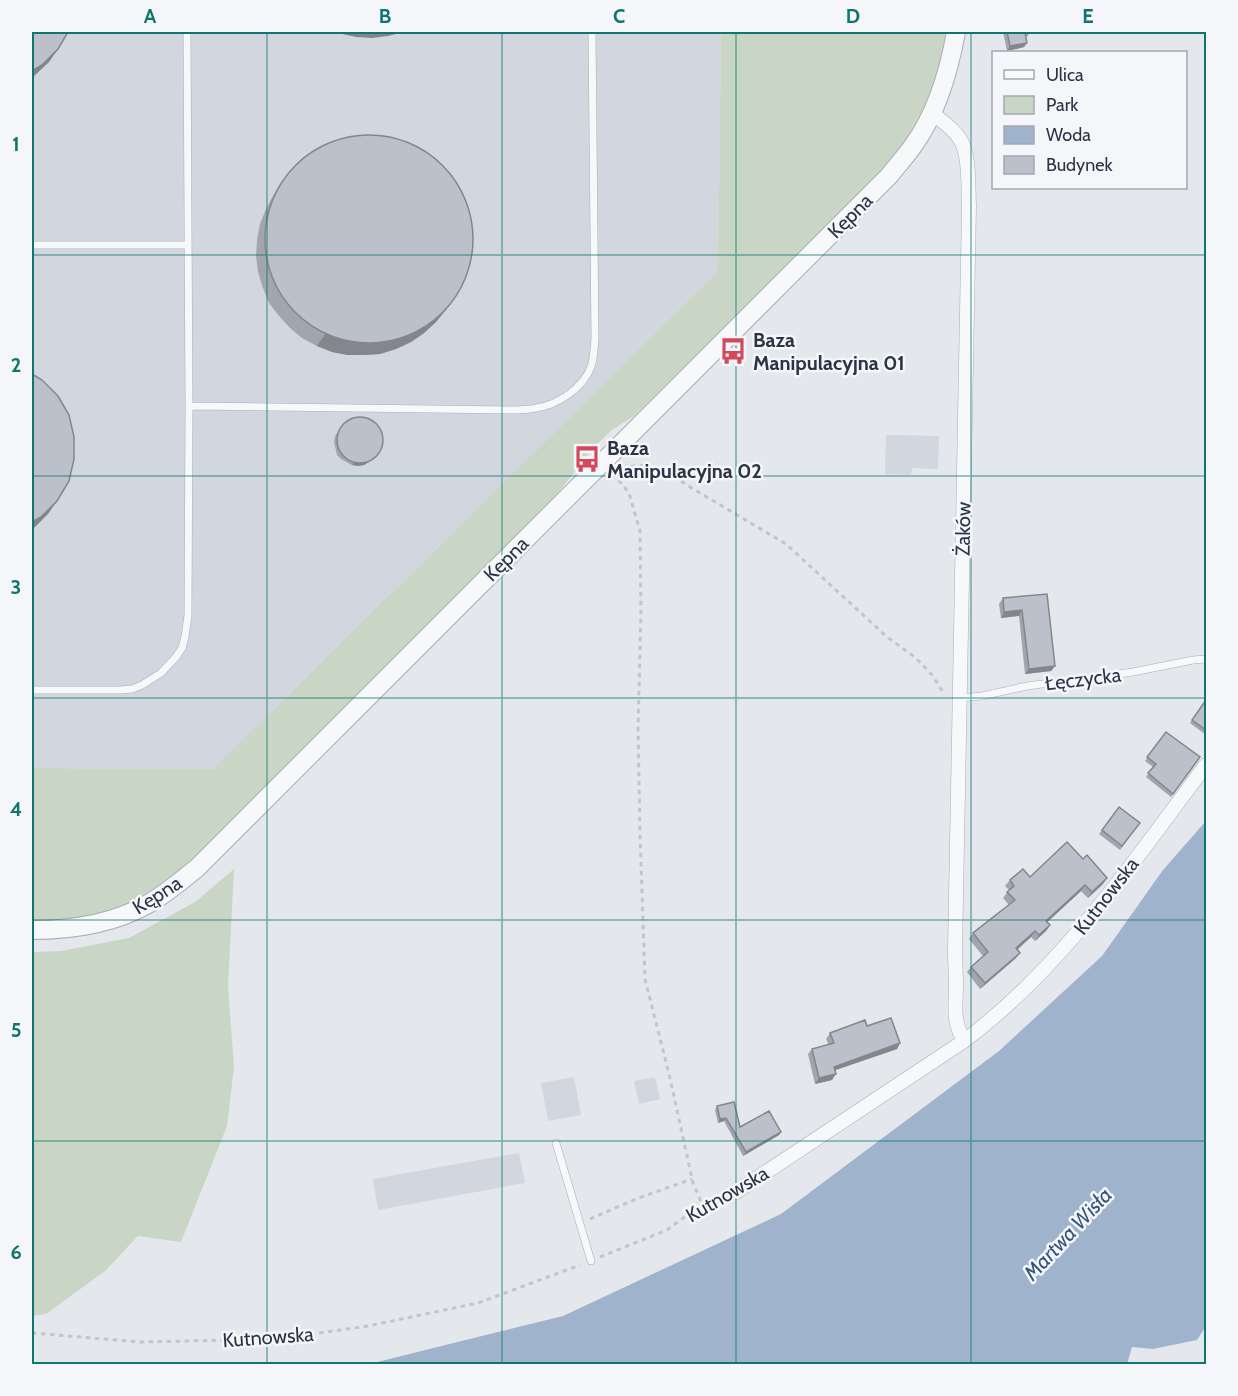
<svg xmlns="http://www.w3.org/2000/svg" width="1238" height="1396" font-family="Cabin,sans-serif">
	<style>
		.built { fill: #d2d6de }
		.green { fill: #c9d6c5 }
		.water { fill: #9fb4cc }
		.lines { fill: none; stroke-linecap: round; stroke-linejoin: round }
		.service-casing { stroke: #a9aeb7; stroke-width: 8 }
		.minor-casing { stroke: #a9aeb7; stroke-width: 15 }
		.tertiary-casing { stroke: #a9aeb7; stroke-width: 20 }
		.path { stroke: #c2c5cb; stroke-width: 3; stroke-dasharray: 4.5 4.5; stroke-linecap: butt }
		.service { stroke: #f7f8fa; stroke-width: 7 }
		.minor { stroke: #f7f8fa; stroke-width: 14 }
		.tertiary { stroke: #f7f8fa; stroke-width: 18 }
		.wall { fill: #a1a5ae }
		.shaded-wall { fill: #83868d }
		.building { fill: #bbc0ca; stroke: #83868d; stroke-width: 1.5 }
		.grid { fill: none; stroke: #0f766e; stroke-width: 1.5; stroke-opacity: 0.55 }
		.labels { text-anchor: middle; stroke-width: 5; stroke-linejoin: round; paint-order: stroke }
		.street-label { font-size: 20px; fill: #2b3445; stroke: #f4f6f9 }
		.poi-label { font-size: 20px; font-weight: bold; fill: #2b3445; stroke: #f4f6f9; text-anchor: start }
		.water-label { font-size: 21px; font-style: italic; fill: #34527a; stroke: #f4f6f9 }
		.neatline { fill: none; stroke: #0f766e; stroke-width: 2 }
		.grid-label { font-size: 20px; text-anchor: middle; font-weight: bold; fill: #0f766e }
	</style>
	<rect width="100%" height="100%" fill="#e4e7ec"/>
	<path class="built" d="M32,32H721L718,271L213,769L32,768Z
		M886,435L939,436L938,469L912,468L911,475L885,474Z
		M574,1077L581,1115L548,1121L541,1083Z
		M655,1077L660,1099L639,1104L634,1081Z
		M519,1153L525,1183L378,1210L373,1179Z"/>
	<path class="green" d="M721,32H946C940,76 923,119 895,155C888,165 879,174 871,183L634,416L612,430L593,448L557,494L205,847C192,860 179,873 163,884C124,911 79,921 32,921V768L213,769L718,271Z
		M234,869L228,986L234,1067L227,1126L181,1242L138,1236L105,1271L46,1314L32,1316V952L61,951L129,938L195,902Z"/>
	<path class="water" d="M1206,821V1326L1197,1340L1153,1349L1132,1347L1127,1364H369L563,1316L781,1214L999,1051L1102,956L1163,870Z"/>
	<g class="lines">
		<defs>
			<path id="service" d="M32,245H188
				M189,406L517,410C524,409 530,410 536,408C558,405 583,388 591,367C594,358 594,348 595,339L592,32
				M32,690H120L132,689L142,685L161,673L176,657L182,648L185,637L188,615L189,406L187,32
				M959,698L982,696L1027,686L1133,672L1193,660L1206,659
				M556,1143L591,1261"/>
			<path id="minor" d="M932,113C942,121 953,128 960,139C970,155 968,187 969,206L955,950C955,962 956,973 956,984C956,1008 952,1019 964,1041
				M736,1192L964,1041C1063,967 1133,862 1206,765"/>
			<path id="tertiary" d="M32,930C71,930 113,924 148,904C166,894 181,881 197,868L889,176C897,166 905,157 913,146C937,113 949,71 956,32"/>
		</defs>
		<use href="#service" class="service-casing"/>
		<use href="#minor" class="minor-casing"/>
		<use href="#tertiary" class="tertiary-casing"/>
		<path class="path" d="M622,468L639,465L657,471L671,474L690,487L786,544L887,637L916,658L933,676L940,688L945,693
			M613,473L629,493L640,531L641,611L638,729L640,834L645,979L669,1074L693,1183L702,1204
			M590,1219L636,1199L692,1179
			M600,1257L667,1230L702,1204L723,1197
			M32,1333L141,1342L277,1339L368,1326L478,1303L580,1265"/>
		<use href="#service" class="service"/>
		<use href="#minor" class="minor"/>
		<use href="#tertiary" class="tertiary"/>
	</g>
	<path class="wall" d="M1003,32H1030L1027,37H1026L1027,43L1024,47L1007,51Z
		M283,181L447,309L436,322L424,333L411,342L396,349L380,354L364,355H348L332,352L317,346L302,338L290,328L279,316L269,303L263,288L258,272L256,256L257,240L260,224L266,209L274,194Z
		M345,423L377,455L375,458L364,465L358,466L352,465L341,459L337,455L334,442L335,436Z
		M1047,594L1055,666L1051,671L1025,674L1019,616L1001,618L999,604L1003,598Z
		M1206,700V735L1190,723Z
		M1166,732L1200,757L1171,797L1146,777L1153,767L1145,761Z
		M1119,807L1140,823L1120,850L1099,834Z
		M1030,877L1103,884L1088,898L1081,891L1047,922L1050,925L1046,931L1035,941L1031,937L1017,950L1016,958L980,989L967,972L971,967L983,956L969,939L973,933L1009,905L1003,898L1009,890L1005,886L1010,880Z
		M867,1026L900,1043L897,1049L835,1070L832,1080L815,1084L808,1054L812,1049L829,1045L826,1039L830,1033Z
		M717,1106L740,1127L781,1132L779,1135L743,1156L724,1121L718,1123L715,1110Z"/>
	<path class="shaded-wall" d="M333,32H404L388,36L372,38L356,37Z
		M1027,43L1024,47L1007,51L1010,46Z
		M58,49L49,62L32,78V71Z
		M456,296L436,322L424,333L411,342L396,349L380,354L364,355H348L332,352L317,346L326,333Z
		M377,455L375,458L364,465L358,466L352,465L354,462Z
		M57,501L48,514L32,530V522Z
		M1022,610L1019,616L1001,618L1004,612Z
		M1055,666L1051,671L1025,674L1029,669Z
		M1107,878L1103,884L1088,898L1092,892Z
		M1085,885L1081,891L1042,927L1046,921Z
		M1050,925L1046,931L1035,941L1039,935Z
		M1035,931L1031,937L1012,954L1016,948Z
		M1020,953L1016,958L980,989L985,983Z
		M900,1043L897,1049L830,1072L834,1067Z
		M836,1074L832,1080L815,1084L819,1078Z
		M726,1118L724,1121L718,1123L720,1119Z
		M781,1132L779,1135L743,1156L746,1152Z"/>
	<path class="building" d="M32,32H68L58,49L42,65L32,71Z
		M1007,32H1030L1025,33L1027,43L1010,46Z
		M265 239a104 104 0 1 1 208 0a104 104 0 1 1-208 0Z
		M32,374L42,380L58,396L69,415L74,437V459L69,481L57,501L41,517L32,522Z
		M337 440a23 23 0 1 1 46 0a23 23 0 1 1-46 0Z
		M1047,594L1055,666L1029,669L1022,610L1004,612L1003,598Z
		M1206,700V730L1192,720Z
		M1166,732L1200,757L1173,794L1148,773L1156,764L1147,757Z
		M1119,807L1140,823L1122,846L1102,830Z
		M1067,842L1083,859L1087,855L1107,878L1092,892L1085,885L1046,921L1050,925L1039,935L1035,931L1016,948L1020,953L985,983L971,967L988,952L973,933L1015,900L1007,892L1014,886L1010,880L1023,869L1030,877Z
		M891,1018L900,1043L834,1067L836,1074L819,1078L812,1049L834,1043L830,1033L865,1020L867,1026Z
		M734,1102L740,1127L769,1111L781,1132L746,1152L726,1118L720,1119L717,1106Z"/>
	<path class="grid" d="M267,32V1364M502,32V1364M736,32V1364M971,32V1364M32,255H1206M32,476H1206M32,698H1206M32,920H1206M32,1141H1206"/>
	<defs>
		<symbol id="bus-bare" viewBox="-9 -9 18 18"><path d="M-5-6H5V4H4V6H2V4H-2V6H-4V4H-5ZM-3.5-4V0h7V-4ZM-3.5 1.2v1.5H-2V1.2ZM2 1.2v1.5H3.5V1.2Z" fill="#d1495b" stroke="#f4f6f9" stroke-width="2.5" paint-order="stroke"/></symbol>
	</defs>
	<g fill-rule="evenodd">
		<use href="#bus-bare" x="714" y="332" width="38" height="38"/>
		<use href="#bus-bare" x="568" y="440" width="38" height="38"/>
	</g>
	<g class="labels">
		<g class="street-label">
			<text transform="translate(850 216) rotate(-45)" y="7">Kępna</text>
			<text transform="translate(963 529) rotate(-89)" y="7">Żaków</text>
			<text transform="translate(506 559) rotate(-45)" y="7">Kępna</text>
			<text transform="translate(1083 679) rotate(-7)" y="7">Łęczycka</text>
			<text transform="translate(157 895) rotate(-32)" y="7">Kępna</text>
			<text transform="translate(1106 896) rotate(-52)" y="7">Kutnowska</text>
			<text transform="translate(727 1194) rotate(-30)" y="7">Kutnowska</text>
			<text transform="translate(268 1337) rotate(-4)" y="7">Kutnowska</text>
		</g>
		<g class="poi-label">
			<text x="753" y="347">Baza<tspan x="753" dy="23">Manipulacyjna 01</tspan></text>
			<text x="607" y="455">Baza<tspan x="607" dy="23">Manipulacyjna 02</tspan></text>
		</g>
		<g class="water-label">
			<text transform="translate(1068 1234) rotate(-47)" y="7">Martwa Wisła</text>
		</g>
	</g>
	<rect width="1238" height="1396" fill="none" stroke="#f4f6f9" stroke-width="66"/>
	<rect x="992" y="51" width="195" height="138" fill="#f4f6f9" stroke="#a4a8b1" stroke-width="1.5"/>
	<rect x="1004" y="70" width="30" height="9" fill="#f7f8fa" stroke="#a4a8b1" stroke-width="1.5"/>
	<text x="1046" y="81" font-size="18" fill="#2b3445">Ulica</text>
	<rect x="1004" y="96" width="30" height="18" fill="#c9d6c5" stroke="#a4a8b1" stroke-width="1.5"/>
	<text x="1046" y="111" font-size="18" fill="#2b3445">Park</text>
	<rect x="1004" y="126" width="30" height="18" fill="#9fb4cc" stroke="#a4a8b1" stroke-width="1.5"/>
	<text x="1046" y="141" font-size="18" fill="#2b3445">Woda</text>
	<rect x="1004" y="156" width="30" height="18" fill="#bbc0ca" stroke="#a4a8b1" stroke-width="1.5"/>
	<text x="1046" y="171" font-size="18" fill="#2b3445">Budynek</text>
	<rect x="33" y="33" width="1172" height="1330" class="neatline"/>
	<g class="grid-label">
		<text x="150" y="23">A</text>
		<text x="385" y="23">B</text>
		<text x="619" y="23">C</text>
		<text x="853" y="23">D</text>
		<text x="1088" y="23">E</text>
		<text x="16" y="151">1</text>
		<text x="16" y="372">2</text>
		<text x="16" y="594">3</text>
		<text x="16" y="816">4</text>
		<text x="16" y="1037">5</text>
		<text x="16" y="1259">6</text>
	</g>
</svg>
